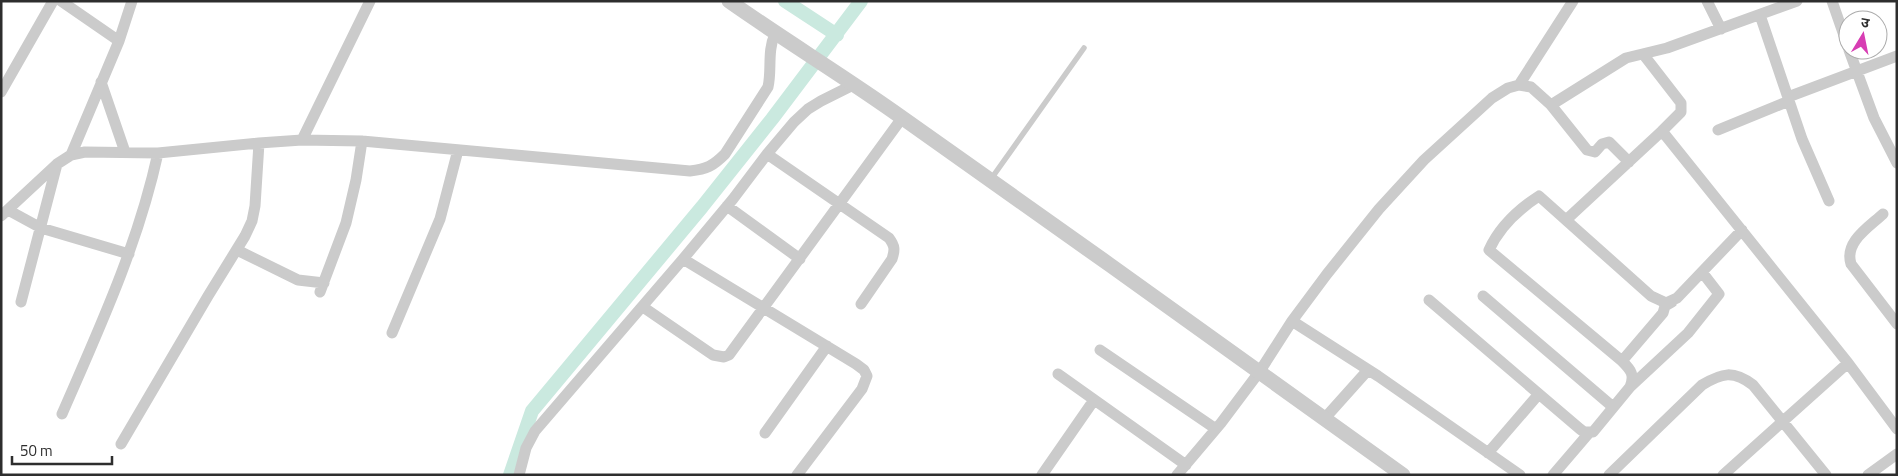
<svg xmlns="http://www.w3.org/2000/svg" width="1898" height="476" font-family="'Titillium Web','Noto Sans Devanagari',sans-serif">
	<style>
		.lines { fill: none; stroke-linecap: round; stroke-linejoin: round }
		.canal { stroke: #cae9df; stroke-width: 14 }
		.service { stroke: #cbcbcb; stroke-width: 5.5 }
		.minor { stroke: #cbcbcb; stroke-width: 11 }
		.tertiary { stroke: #cbcbcb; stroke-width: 15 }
	</style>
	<rect width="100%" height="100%" fill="#fff"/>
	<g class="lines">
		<path class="canal" d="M785,1L837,35
			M510,475L532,411L702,207L772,119L861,1"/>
		<path class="service" d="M991,179L1084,48"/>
		<path class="minor" d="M61,1L119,41L132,1
			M1707,1L1721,29
			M1832,1L1848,47
			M1760,15L1802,139L1829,201
			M1849,50L1874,118L1897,163
			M1643,54L1681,103V112L1662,131L1848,363L1897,429
			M101,82L125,152
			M1519,85L1573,1
			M1,92L53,1
			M1788,97L1897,56
			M1551,105L1587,150L1595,152L1602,144L1609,142L1629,162
			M1718,130L1789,101
			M302,140L362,141L690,171C707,169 713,166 725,154L768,87C772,70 767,51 775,34
			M767,154L889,238C895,246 895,250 892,259L861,304
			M71,155L119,41
			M727,206L800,259
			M8,210L41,228L129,254
			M1883,214C1869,227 1844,242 1851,264L1897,324
			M1,216L57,164L71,155L85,152L158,153L259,143L302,140L370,1
			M1566,220L1662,131
			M237,250L298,280L324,283
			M683,259L856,364L864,370L867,376L862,389L797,475
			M320,292L346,223L356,180L362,141
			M1483,296L1613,407
			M1429,300L1580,429L1584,432H1593L1630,387C1635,375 1631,370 1622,361L1489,250C1499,228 1519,209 1539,196L1651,296L1666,303L1677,298L1742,230
			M21,302L57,164
			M643,307L713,355L724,357L729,355L902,118
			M1292,321L1378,376L1520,475
			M392,333L440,219L458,150
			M1100,350L1216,429
			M1622,361L1663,313L1665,306L1672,302
			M1058,374L1186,465
			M1630,387L1688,333L1719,294L1702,272
			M62,414C99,329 138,245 158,153
			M1325,418L1368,370
			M765,433L827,346
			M121,444L208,296L245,236L252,221L255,206L259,143
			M1488,453L1538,395
			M519,475L526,448L535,431L683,259L733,199L767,154L794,122L808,109L821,101L853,85
			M1042,475L1094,400
			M1177,475L1221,423L1260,371L1292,321L1327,274L1379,209L1424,160L1492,98L1508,88L1519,85L1531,87L1551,105L1626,58L1667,48L1797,1
			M1553,475L1589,433
			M1609,475L1702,385C1722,373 1733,370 1753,385L1826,475
			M1723,475L1848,363
			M1868,475L1897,454"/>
		<path class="tertiary" d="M729,1C787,42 847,78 904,119C1071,237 1237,355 1403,475"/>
	</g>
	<rect width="1898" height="476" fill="none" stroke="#2e2e2e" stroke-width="5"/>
	<g transform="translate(1863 35) rotate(10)"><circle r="24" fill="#ffffff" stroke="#ababab"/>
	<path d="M0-4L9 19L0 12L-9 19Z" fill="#d73db3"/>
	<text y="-8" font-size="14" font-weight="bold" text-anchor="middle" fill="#2e2e2e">उ</text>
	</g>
	<path d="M12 456v8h100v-8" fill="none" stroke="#2e2e2e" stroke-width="2.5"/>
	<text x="20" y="456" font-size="15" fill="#2e2e2e" stroke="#ffffff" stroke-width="4" paint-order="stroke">50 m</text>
</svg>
